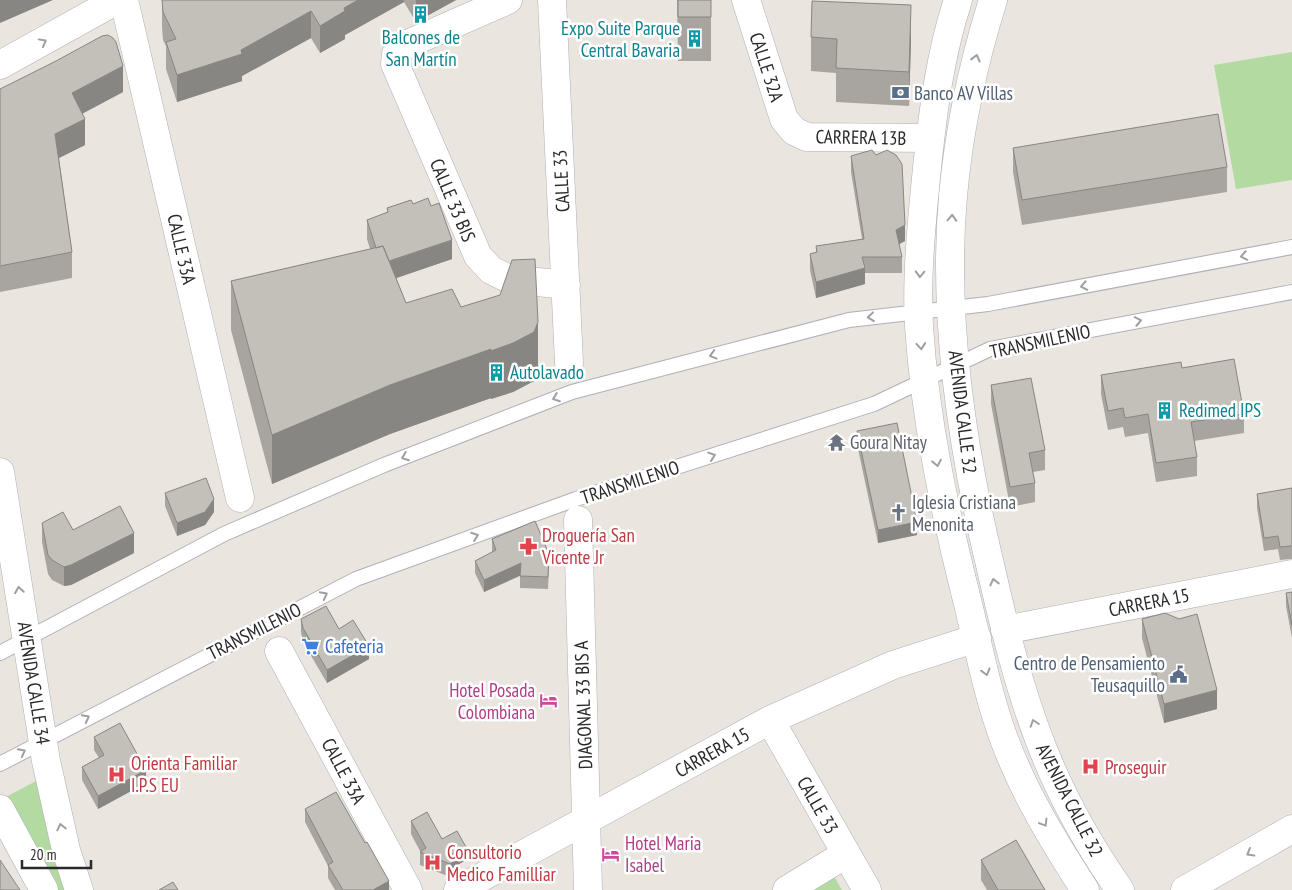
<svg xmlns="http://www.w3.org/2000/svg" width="1292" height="890" font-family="'PT Sans Narrow',sans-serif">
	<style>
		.green { fill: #b2daa1 }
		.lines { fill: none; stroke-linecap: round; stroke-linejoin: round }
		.lane-casing { stroke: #aeafb9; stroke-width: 16 }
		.street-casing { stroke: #aeafb9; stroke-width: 29 }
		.secondary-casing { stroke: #aeafb9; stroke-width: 29 }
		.lane { stroke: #fff; stroke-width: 14 }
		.street { stroke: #fff; stroke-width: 28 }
		.secondary { stroke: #fff; stroke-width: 28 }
		.wall { fill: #a8a49f }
		.shaded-wall { fill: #888682 }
		.building { fill: #c3bfb9; stroke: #888682 }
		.oneway { stroke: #9f9f9f }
		.labels { text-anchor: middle; stroke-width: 5; stroke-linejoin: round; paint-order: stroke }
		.culture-label { font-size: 19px; fill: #0d838f; stroke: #fff; text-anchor: start }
		.street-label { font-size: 19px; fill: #2a2a2a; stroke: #fff }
		.service-label { font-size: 19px; fill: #4e5e75; stroke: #fff; text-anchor: start }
		.worship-label { font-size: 19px; fill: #5b616d; stroke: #fff; text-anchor: start }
		.health-label { font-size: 19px; fill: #be3a42; stroke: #fff; text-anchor: start }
		.shop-label { font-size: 19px; fill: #366cbe; stroke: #fff; text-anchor: start }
		.hotel-label { font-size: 19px; fill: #b23c85; stroke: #fff; text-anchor: end }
	</style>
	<rect width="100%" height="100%" fill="#eae5de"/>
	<path class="green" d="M1292,52V180L1236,189L1214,65Z
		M38,780L66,890H57L6,797Z
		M831,871L842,890H798Z"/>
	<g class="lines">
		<defs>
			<path id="lane" d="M0,653L224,534L384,465L572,392L849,320L988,304L1292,247
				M0,764L356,579L576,499L874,404L990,349L1292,292"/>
			<path id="street" d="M124,0L240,498
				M508,0L403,46L396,54L395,64L478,256L491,270L509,279L566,285
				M552,0L569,363
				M746,0L784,119L794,131L807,137L930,138
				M578,520L588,890
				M1005,630L1292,574
				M279,651L408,890
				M770,720L867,890
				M458,890L770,720L893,665L977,638
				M787,890L846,854"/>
			<path id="secondary" d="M958,0C940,55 933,111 927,168C922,219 916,276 919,326C925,420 945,513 968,604C979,649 988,696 1004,739C1024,793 1054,842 1085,890
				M993,0C973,64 959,129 953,196C942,319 962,449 991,569C1004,626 1018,684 1039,739C1059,792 1087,843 1120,890
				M0,65L117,0
				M0,472L46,761L66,850L79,890
				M0,809L44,890
				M1185,890L1292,829"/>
		</defs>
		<use href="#lane" class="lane-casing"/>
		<use href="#street" class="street-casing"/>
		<use href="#secondary" class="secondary-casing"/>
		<use href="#lane" class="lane"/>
		<use href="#street" class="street"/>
		<use href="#secondary" class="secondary"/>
	</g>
	<path class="wall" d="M162,0H456L416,22L404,2L345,35V39L320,53L311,38L242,76V81L177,102L166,69V46L163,40L162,27Z
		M677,0H711V61H678Z
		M811,37L911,40L909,106L836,102V73L811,71Z
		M0,89L123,92L82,114L85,145L59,158L72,252V278L0,292Z
		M1013,148L1227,167V192L1022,225L1013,172Z
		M851,156L905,241L899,244L902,257V273H865V284L816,298L810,270V254L816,252V246L862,239L851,172Z
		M413,204L452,259L396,278L406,303L461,307L538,371L534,381L513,392L491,399V398L390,434L272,484L231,330V281L370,249L367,239V220L387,213V208Z
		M1182,368L1244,414V433L1194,441L1197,457V476L1156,482L1148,433L1125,437L1123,427L1108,430L1101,394V375Z
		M991,385L1045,450V470L1033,472L1035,483V502L1010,507L991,404Z
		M857,431L917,535L878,543L857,444Z
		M1292,488V559H1290L1280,560L1278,549L1264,551L1257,508V494Z
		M165,493L214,512L205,525L177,536L165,506Z
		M42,523L73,530L134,553L71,585L64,586L52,580L48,574L42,542Z
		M492,539L549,566L548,589L520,588V576L484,592L475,573V561L492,552Z
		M1292,592V638L1286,606V593Z
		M301,619L339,629L369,659L327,683L303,642L301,632Z
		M1142,619L1217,709L1164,723L1142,638Z
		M94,737L146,783L98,809L82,780V767L99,758L94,750Z
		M305,809L365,843L389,890H335L328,878V866L305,822Z
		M411,821L442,839L466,860L454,867V875L450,877L420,865V851L411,834Z
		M981,860L1045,890H987L981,880Z"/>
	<path class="shaded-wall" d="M0,0H53L0,23Z
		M358,0H404V2L345,35V39L320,53V26L344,8Z
		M416,0H456L416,22Z
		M911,5V40L909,106V72Z
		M311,11V38L242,76V81L177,102V75L241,50Z
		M123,66V92L72,119V93Z
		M85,119V145L55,160V134Z
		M905,225V241L896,246V230Z
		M452,240V259L382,283V264Z
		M865,268V284L816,298V282Z
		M538,322V371L534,381L513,392L491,399V351Z
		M491,349V398L390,434L272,484V435L390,385Z
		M214,499V512L205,525L177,536V523Z
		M917,522V535L878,543V530Z
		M134,533V553L71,585L64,586V567Z
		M521,563V575L484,592V580Z
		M369,646V659L327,683V670Z
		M1217,690V709L1164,723V704Z
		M146,770V783L98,809V796Z
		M466,847V860L454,867V875L450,877V855Z
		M389,881V890H373Z"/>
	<path class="building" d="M162,0H358L344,8L345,11L320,26L311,11L241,50L242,54L177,75L166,42L176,39L163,12Z
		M678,0H711V17H678Z
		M812,1L911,5L909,72L836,68L837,39L811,37Z
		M108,35L113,38L116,42L123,66L72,93L85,119L55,134L72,252L0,266V89L56,61L102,36Z
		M1218,114L1227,167L1022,200L1013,148Z
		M872,150L876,155L887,150L896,155L902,164L905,225L896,230L902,257H862L865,268L816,282L810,254L817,252L816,246L864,239L851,156Z
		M428,198L431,206L439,203L452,240L389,261L383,246L376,248L367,220L388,212L387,208L411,200L413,204Z
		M383,246L406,303L452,289L461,307L500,295L512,260L535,259L538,322L534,332L513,343L491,351V349L390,385L272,435L231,281Z
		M1234,359L1244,414L1191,422L1197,457L1156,463L1148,414L1125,418L1123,408L1108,411L1101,375L1181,362L1182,368Z
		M1031,378L1045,450L1029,453L1035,483L1010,487L991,385Z
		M897,423L917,522L878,530L857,431Z
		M206,478L214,499L205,512L177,523L165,493Z
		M1292,488V546H1290L1280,547L1278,536L1264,538L1257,494Z
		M120,506L134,533L71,565L64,567L52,560L48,555L42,523L63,512L73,530Z
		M535,521L549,554L548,577L520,576L521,563L484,580L475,561L496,550L492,539Z
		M1292,592V625L1286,593Z
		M326,606L339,629L353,620L369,646L327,670L303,628L301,619Z
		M1165,613L1179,619L1197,614L1217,690L1164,704L1142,619Z
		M120,723L146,770L98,796L82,767L104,755L94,737Z
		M336,792L365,843L367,842L389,881L373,890H343L328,865L333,862L305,809Z
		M427,812L442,839L457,831L466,847L450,855L454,861L450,864L420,852L426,848L411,821Z
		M1016,840L1045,890H998L981,860Z
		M0,860L20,890H0Z
		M173,882L178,890H159Z"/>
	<defs><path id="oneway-chevron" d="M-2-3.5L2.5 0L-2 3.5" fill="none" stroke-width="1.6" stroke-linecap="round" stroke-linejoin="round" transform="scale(1.25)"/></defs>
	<g class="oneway">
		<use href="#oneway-chevron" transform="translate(43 42) rotate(-29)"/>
		<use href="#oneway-chevron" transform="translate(976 58) rotate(-76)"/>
		<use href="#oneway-chevron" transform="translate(952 218) rotate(-88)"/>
		<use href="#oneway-chevron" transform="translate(1244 256) rotate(169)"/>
		<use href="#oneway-chevron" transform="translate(920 274) rotate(92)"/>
		<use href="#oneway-chevron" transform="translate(1084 286) rotate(169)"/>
		<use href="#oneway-chevron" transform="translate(871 317) rotate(174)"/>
		<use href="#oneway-chevron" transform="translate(1138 321) rotate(-11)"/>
		<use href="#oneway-chevron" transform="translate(921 346) rotate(85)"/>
		<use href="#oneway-chevron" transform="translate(713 355) rotate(165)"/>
		<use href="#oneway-chevron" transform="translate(556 398) rotate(159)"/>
		<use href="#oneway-chevron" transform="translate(712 456) rotate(-18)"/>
		<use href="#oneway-chevron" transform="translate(405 457) rotate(159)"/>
		<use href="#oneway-chevron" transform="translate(937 463) rotate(79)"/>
		<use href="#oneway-chevron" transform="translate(475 536) rotate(-20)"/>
		<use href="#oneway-chevron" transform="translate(994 582) rotate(-103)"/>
		<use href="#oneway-chevron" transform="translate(19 590) rotate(-99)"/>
		<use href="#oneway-chevron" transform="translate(324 595) rotate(-27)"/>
		<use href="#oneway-chevron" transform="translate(986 672) rotate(75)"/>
		<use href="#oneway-chevron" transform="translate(86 718) rotate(-27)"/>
		<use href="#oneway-chevron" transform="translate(1034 723) rotate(-108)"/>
		<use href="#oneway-chevron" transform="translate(22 752) rotate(-28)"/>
		<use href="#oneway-chevron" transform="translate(1044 823) rotate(59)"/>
		<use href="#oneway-chevron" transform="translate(61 827) rotate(-103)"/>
		<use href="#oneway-chevron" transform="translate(1250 853) rotate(150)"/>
	</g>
	<defs>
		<symbol id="building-bare" viewBox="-9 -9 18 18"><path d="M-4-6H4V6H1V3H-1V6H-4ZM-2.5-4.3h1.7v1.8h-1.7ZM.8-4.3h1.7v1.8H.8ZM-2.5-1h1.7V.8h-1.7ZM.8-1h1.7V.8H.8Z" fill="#0f9aa8" stroke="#fff" stroke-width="2.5" paint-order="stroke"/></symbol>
		<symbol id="bank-bare" viewBox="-9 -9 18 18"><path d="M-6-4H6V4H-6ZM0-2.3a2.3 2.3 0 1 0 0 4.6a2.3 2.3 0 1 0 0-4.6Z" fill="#5c6f8a" stroke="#fff" stroke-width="2.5" paint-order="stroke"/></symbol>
		<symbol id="temple-bare" viewBox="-9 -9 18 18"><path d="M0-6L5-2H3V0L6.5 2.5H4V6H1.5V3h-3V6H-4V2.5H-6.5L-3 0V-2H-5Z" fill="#6b7280" stroke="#fff" stroke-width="2.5" paint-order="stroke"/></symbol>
		<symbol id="church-bare" viewBox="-9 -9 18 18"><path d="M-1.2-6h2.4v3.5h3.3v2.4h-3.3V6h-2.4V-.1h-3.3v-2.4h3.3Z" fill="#6b7280" stroke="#fff" stroke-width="2.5" paint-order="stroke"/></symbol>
		<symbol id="pharmacy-bare" viewBox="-9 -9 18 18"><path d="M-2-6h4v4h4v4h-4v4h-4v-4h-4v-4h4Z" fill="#e0444e" stroke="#fff" stroke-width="2.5" paint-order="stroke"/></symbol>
		<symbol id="supermarket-bare" viewBox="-9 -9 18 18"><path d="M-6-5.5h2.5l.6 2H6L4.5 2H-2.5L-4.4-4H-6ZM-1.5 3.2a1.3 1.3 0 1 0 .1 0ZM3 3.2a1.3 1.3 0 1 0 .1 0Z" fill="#3f7fe0" stroke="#fff" stroke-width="2.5" paint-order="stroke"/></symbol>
		<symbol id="civic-bare" viewBox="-9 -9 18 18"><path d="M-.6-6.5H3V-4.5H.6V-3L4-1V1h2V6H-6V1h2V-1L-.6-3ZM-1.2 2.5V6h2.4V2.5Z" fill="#5c6f8a" stroke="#fff" stroke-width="2.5" paint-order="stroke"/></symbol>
		<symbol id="hotel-bare" viewBox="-9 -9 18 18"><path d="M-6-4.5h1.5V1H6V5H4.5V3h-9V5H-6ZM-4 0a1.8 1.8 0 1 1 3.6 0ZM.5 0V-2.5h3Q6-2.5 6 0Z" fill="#d1479c" stroke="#fff" stroke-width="2.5" paint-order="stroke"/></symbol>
		<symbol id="hospital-bare" viewBox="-9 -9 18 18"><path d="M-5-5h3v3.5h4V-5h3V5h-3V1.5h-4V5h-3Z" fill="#e0444e" stroke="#fff" stroke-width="2.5" paint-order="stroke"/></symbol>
	</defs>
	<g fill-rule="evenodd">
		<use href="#building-bare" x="408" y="2" width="25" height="25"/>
		<use href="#building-bare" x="682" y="26" width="25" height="25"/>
		<use href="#bank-bare" x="888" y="80" width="25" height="25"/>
		<use href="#building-bare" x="484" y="360" width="25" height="25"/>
		<use href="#building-bare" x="1152" y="398" width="25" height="25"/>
		<use href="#temple-bare" x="824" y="430" width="25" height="25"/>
		<use href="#church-bare" x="886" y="500" width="25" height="25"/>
		<use href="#pharmacy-bare" x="516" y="534" width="25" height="25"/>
		<use href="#supermarket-bare" x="298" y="634" width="25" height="25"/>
		<use href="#civic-bare" x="1166" y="662" width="25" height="25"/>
		<use href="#hotel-bare" x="536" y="688" width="25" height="25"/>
		<use href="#hospital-bare" x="1078" y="754" width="25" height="25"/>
		<use href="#hospital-bare" x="104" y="762" width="25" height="25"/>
		<use href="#hotel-bare" x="598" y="842" width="25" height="25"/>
		<use href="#hospital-bare" x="420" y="850" width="25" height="25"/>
	</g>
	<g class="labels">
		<g class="culture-label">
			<text x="680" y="35" text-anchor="end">Expo Suite Parque<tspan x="680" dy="22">Central Bavaria</tspan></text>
			<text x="421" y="44" text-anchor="middle">Balcones de<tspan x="421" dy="22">San Martín</tspan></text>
			<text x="510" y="379">Autolavado</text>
			<text x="1179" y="417">Redimed IPS</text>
		</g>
		<g class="street-label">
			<text transform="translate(767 67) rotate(72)" y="7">CALLE 32A</text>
			<text transform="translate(861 137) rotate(1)" y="7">CARRERA 13B</text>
			<text transform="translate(561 181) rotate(-93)" y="7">CALLE 33</text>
			<text transform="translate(453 200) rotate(67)" y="7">CALLE 33 BIS</text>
			<text transform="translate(182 249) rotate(77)" y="7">CALLE 33A</text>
			<text transform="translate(1040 341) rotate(-12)" y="7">TRANSMILENIO</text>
			<text transform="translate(963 412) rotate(83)" y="7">AVENIDA CALLE 32</text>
			<text transform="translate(630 482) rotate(-18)" y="7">TRANSMILENIO</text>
			<text transform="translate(1149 602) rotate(-11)" y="7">CARRERA 15</text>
			<text transform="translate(254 631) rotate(-27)" y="7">TRANSMILENIO</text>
			<text transform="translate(34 683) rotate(81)" y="7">AVENIDA CALLE 34</text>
			<text transform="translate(583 705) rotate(-92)" y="7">DIAGONAL 33 BIS A</text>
			<text transform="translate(712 752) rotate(-29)" y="7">CARRERA 15</text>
			<text transform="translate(344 771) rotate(62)" y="7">CALLE 33A</text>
			<text transform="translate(1070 800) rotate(63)" y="7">AVENIDA CALLE 32</text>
			<text transform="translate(818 805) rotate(60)" y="7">CALLE 33</text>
		</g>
		<g class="service-label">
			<text x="914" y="100">Banco AV Villas</text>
			<text x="1165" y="670" text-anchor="end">Centro de Pensamiento<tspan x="1165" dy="22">Teusaquillo</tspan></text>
		</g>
		<g class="worship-label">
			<text x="850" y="449">Goura Nitay</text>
			<text x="912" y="509">Iglesia Cristiana<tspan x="912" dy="22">Menonita</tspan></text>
		</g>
		<g class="health-label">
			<text x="542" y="542">Droguería San<tspan x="542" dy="22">Vicente Jr</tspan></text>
			<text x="131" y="770">Orienta Familiar<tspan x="131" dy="22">I.P.S EU</tspan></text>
			<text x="1105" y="774">Proseguir</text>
			<text x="447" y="859">Consultorio<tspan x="447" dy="22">Medico Familliar</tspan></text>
		</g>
		<g class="shop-label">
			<text x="325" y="653">Cafeteria</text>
		</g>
		<g class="hotel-label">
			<text x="535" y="697">Hotel Posada<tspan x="535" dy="22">Colombiana</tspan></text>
			<text x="625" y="850" text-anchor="start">Hotel Maria<tspan x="625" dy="22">Isabel</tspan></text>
		</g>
	</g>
	<path d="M22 860v8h69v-8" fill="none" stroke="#2a2a2a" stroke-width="2.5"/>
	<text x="30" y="860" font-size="15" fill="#2a2a2a" stroke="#ffffff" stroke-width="4" paint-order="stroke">20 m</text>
</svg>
